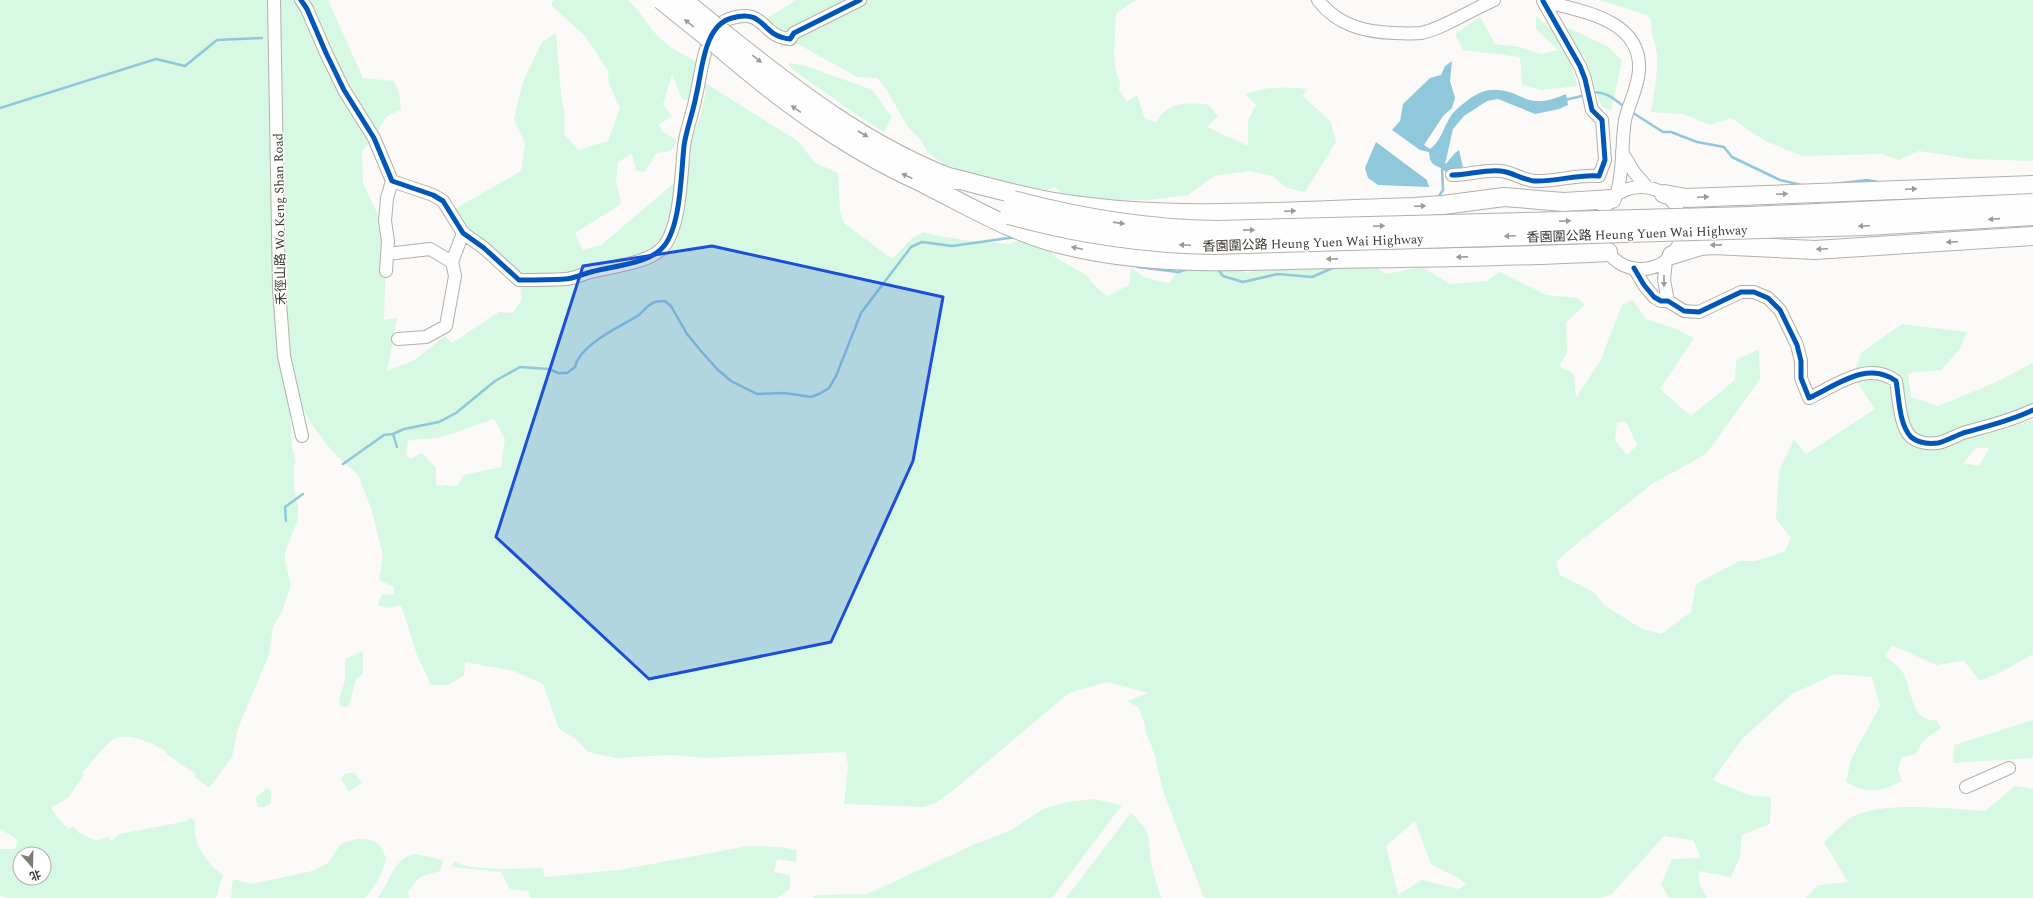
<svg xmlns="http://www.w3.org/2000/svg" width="2033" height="898" font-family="Spectral,'Noto Sans SC',serif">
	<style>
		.green { fill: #d7f8e3; fill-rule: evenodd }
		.water { fill: #8fc8db }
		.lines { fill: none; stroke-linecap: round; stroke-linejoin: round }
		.stream { stroke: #8fc8db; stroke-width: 2.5 }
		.minor-casing { stroke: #b3b0ac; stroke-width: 14 }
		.highway-casing { stroke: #b3b0ac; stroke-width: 20 }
		.minor { stroke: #fffefe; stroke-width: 12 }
		.highway { stroke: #fffefe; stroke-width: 18 }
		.highway-bridge-casing { stroke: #b3b0ac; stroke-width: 20; stroke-linecap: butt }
		.highway-bridge { stroke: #fffefe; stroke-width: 18 }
		.cycleway-casing { stroke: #fff; stroke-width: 8 }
		.cycleway { stroke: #0057b8; stroke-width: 5 }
		.oneway { fill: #9d9a97 }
		.marked { fill: #1d4ed8; fill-opacity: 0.2; stroke: #1d4ed8; stroke-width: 3; stroke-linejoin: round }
		.labels { text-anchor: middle; stroke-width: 3; stroke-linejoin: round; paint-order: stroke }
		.street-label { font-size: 13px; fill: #3b3630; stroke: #fff }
	</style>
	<rect width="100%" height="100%" fill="#fcfaf8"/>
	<path class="green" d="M0,0H270L280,350L290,411L292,446L296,463L294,464V487L298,508L297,522L285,552V561L291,585L282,612L273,626L269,655L238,728L232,757L209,788L195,777L196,774L166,754V751C153,744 129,731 114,739C106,743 89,766 82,773L84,775L69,797L51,808L60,821L69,829L73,826L79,833L96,841L108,837L111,841L120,834L187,821L190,817L195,821C192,842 206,863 223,875L216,898H9L0,896V849H15L18,840L0,829ZM20,854H44V878H20Z
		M279,0H328L363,78L394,81L399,93L401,109L386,117L374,138L362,151L363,183L387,234L384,320L397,318L387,371L413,361L445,336L452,343L499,312L513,313L522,299L519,273L460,224L455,209L521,171L525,143L514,119L523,82L542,42L556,33L561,93L565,118L564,134L578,150L608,141L620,108L609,84L608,71L586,37L551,5L553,0H628C640,11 644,20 654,32C665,45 684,56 700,63L690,101L682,99L672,74L663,104L672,116L659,125L662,131L677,140L671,151L656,153L645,172L636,171L632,154L618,162L616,180L621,204L575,233L583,250L601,245L675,182L701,114L706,91L704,82L798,141L814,162L838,173L840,211L844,223L892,259L912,238L924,232L933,235L971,241L1010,244L1041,231L1040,237L1055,257L1086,275L1098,289L1107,296L1129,285L1131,267L1145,278L1169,283L1183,265L1230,267L1249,273L1259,267L1300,270L1323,265L1375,266L1386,274L1422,267L1450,284L1487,281L1499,272L1547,295L1578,298L1585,305L1566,322L1567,353L1559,366L1574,374L1576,398L1600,361L1622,305L1633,300L1646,319L1677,329L1694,338L1660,389L1691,416L1735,380L1736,360L1759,349L1760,379L1706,454L1652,484L1569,550L1556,562L1560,575L1595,593L1604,605L1642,629L1661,634L1691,612L1696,584L1739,561H1755L1784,552L1791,538L1776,519L1779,471L1794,439L1806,454L1875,409L1852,375L1862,352L1902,324L1967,332L1959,350L1941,370L1908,373L1911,397L1938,406L1994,383L2033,363V405L1982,433L2033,420V654L2003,671L1980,681L1964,661L1936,665L1892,645L1885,656C1891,661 1898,666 1902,671C1913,689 1910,722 1936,720L1941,728L1923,741L1916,754L1902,757L1898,769L1902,781C1880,792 1867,795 1846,782L1851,759L1880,706L1872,677L1835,674L1792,694L1742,739L1713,780L1748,795L1771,797L1770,824L1742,835L1740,857L1731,877L1698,871L1700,885L1707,898H1669L1661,884L1672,859L1701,858L1693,840L1664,836L1612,894L1601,898H1204L1163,791L1154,752L1146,733L1144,721L1138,707L1127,701L1148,693L1107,682L1069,693L955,789L936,803L924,807L844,804L848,767L846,752L704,758L672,755L616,758L588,752L576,739L559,729L543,684L514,671L465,662L464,675L449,685H431L417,655L401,605L387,608L378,605L382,594L394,595V587L379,580L383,556L372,511L358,475L332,451L313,426L300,404L291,365L288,336L281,26ZM494,419L505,439L501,467L464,475L457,486L436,485V468L422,453L410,459L406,455L408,440L439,438ZM1617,422H1626L1637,445L1627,455L1615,440ZM1976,448H1989L1979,466L1963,463ZM1415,821L1431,864L1458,878L1466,884L1458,889L1422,880L1398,895L1386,846Z
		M796,0H860L794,33L771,27L767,18Z
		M864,0H1136L1116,13L1114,55L1116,71L1120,83L1119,90L1127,101L1137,95L1145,119L1156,122C1168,101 1186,103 1208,104L1218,116L1207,127L1248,146V120L1256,105L1245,94C1266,86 1285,87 1307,89L1303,96L1331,122L1336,142L1305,192L1287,188L1272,176L1250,171L1214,176L1188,195L1150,200H1099L1062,193L1055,187L1047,190L1022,187L975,176L943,164L928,152L920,139L908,127L886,89L877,78L857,77L798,44L779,47L793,36Z
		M1599,0H2033V161L1972,159L1919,151L1899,160L1882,154L1802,156L1765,141L1731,118L1710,125L1683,114L1651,112C1654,93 1658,74 1657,55C1656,43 1650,32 1651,21L1647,15Z
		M1536,16L1554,32L1569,28L1609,47L1622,61L1611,111L1601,106L1584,55L1569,58L1578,86L1541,90L1522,85L1520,57L1463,50L1455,34L1480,17L1495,44L1519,47L1541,54L1558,50L1536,29Z
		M791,63L806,66L870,89C880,96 882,108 892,116L884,132L857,115L793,70L788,64Z
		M363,651V674L356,679L349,706L341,707L339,700L345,680V659Z
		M2033,720V758L1953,763L1954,745Z
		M354,772L362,783L349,792L341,779L344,774Z
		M2015,786L2033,789V898H1806L1818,885L1848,882L1824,842C1833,834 1844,821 1854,816C1884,801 1951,809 1985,811Z
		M267,788L271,790V804L265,807H258L255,798Z
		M1094,799L1122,805L1052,898H812L818,895L867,894L973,845L1010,831L1043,809L1066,802Z
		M1131,813C1152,833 1148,835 1151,862C1153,874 1158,886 1161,898H1066Z
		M356,839C374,839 380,841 386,858C383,873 375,887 365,898H231L233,879L252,884L312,871L328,863L341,844Z
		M749,846L780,847L797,850L796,862L777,859L774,872L790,875V889L777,898H530L529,891L510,889L501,872L452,867L454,861C471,872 520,868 543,868L544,877L619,870Z
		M416,854L443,860L440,871L420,877L408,891L409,898H378C389,883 395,855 416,854Z"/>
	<path class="water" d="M1452,61L1450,81L1455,98L1452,108L1443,116L1424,145L1430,149C1444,139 1444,120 1457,109C1478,91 1489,85 1515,94C1522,97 1529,101 1536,101C1547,102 1556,98 1566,94L1568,105L1559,109L1535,114L1498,99L1487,101L1464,116L1453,129L1445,164C1450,161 1452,154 1459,150L1463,167L1458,169L1452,175L1447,174C1440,162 1430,171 1429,152L1420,150L1392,130L1400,121L1403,104L1430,78L1441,75L1445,66Z
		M1376,142L1427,180L1429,187L1378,185L1368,178L1365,168Z"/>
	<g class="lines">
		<path class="stream" d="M1592,93C1605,90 1615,100 1625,107
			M1565,100L1586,95
			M0,108L156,59L185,66L217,40L262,38
			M1630,111L1663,132H1671L1697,142L1724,147L1732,157L1780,180L1801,185
			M1834,184L1867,180L1878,182
			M1437,199L1443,190L1442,167
			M1135,265L1138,267L1178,272L1188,269
			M1216,267L1223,276L1243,282L1278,274L1312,277L1335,267
			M393,434L397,447
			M343,464L384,435L393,434L404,429L439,422L456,413L495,381L520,367L549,369L558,373H567L575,367C580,344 620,327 639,315C643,311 648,305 653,303C656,301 662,301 665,301L671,306L687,334L701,351L718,370L731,381L757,394L785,393L811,397L819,394L829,388L836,376L861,313L911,247L922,242L952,246L1016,237
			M286,521L285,507L303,494"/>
		<defs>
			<path id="minor" d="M274,0L279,289L284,356L302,436
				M301,0L307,9L326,53L344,90L374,138L392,181L433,195L443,201L463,233L484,248L519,280C534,280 550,280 565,279C574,279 582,274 591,272C612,266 650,264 664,246C681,225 681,173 684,146C686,130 693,113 696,96C702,73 703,25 732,18C766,8 761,37 790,39L794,33L860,0
				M1318,0C1337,25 1364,32 1394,33C1403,33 1412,34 1421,33C1442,29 1473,9 1494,0
				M1543,1C1580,11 1642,19 1639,70C1638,88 1629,103 1625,120C1621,145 1624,171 1616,196
				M1622,152L1634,172L1647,187
				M1452,175C1469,175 1485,169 1501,171C1512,172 1523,180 1534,181C1556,182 1577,174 1599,176L1605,160L1602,120L1592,110L1585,79L1580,66L1543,1
				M1600 228a41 41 0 1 1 82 0a41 41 0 1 1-82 0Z
				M387,254L430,249L452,262
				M1666,260L1664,280L1668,301
				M1634,268L1644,285L1654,297L1661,301H1668L1684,311L1699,312L1741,292H1754L1768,298L1780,310L1797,345L1801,361V378L1809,398C1837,385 1868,360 1896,381C1899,397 1899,425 1911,437C1918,443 1929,444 1938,443C1947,441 1955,436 1963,433C1987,426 2011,421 2033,410
				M386,271L388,241L385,221L387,198L392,181
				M398,339L426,337L446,326L455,276L452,262L463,233
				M1966,787L2009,768"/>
			<path id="highway" d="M726,35C797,92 870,148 956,180
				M718,46C784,103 855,155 937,189
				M945,176C985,186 1025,198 1066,204C1180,221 1299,210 1414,207L1443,205L1504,197L1564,202L1612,199
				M926,185C971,207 1015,234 1064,245C1152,267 1242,261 1332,259C1424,258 1516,257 1608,252
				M1664,194L1686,198L2033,185
				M1672,255L1701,246L1713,245L1815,250L2033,236"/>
		</defs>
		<use href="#minor" class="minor-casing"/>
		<use href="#highway" class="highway-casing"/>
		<use href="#minor" class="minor"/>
		<use href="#highway" class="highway"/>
		<defs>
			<path id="highway-bridge" d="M661,0L718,46
				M683,0L726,35
				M1013,200C1080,218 1147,229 1217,230L1750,216L2033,203
				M1009,215C1077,234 1144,244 1214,245L1867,226L2033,216"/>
		</defs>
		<use href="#highway-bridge" class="highway-bridge-casing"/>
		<use href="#highway-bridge" class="highway-bridge"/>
		<defs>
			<path id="cycleway" d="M301,0L307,9L326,53L344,90L374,138L392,181L433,195L443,201L463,233L484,248L519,280C534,280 550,280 565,279C574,279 582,274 591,272C612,266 650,264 664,246C681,225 681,173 684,146C686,130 693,113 696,96C702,73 703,25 732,18C766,8 761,37 790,39L794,33L860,0
				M1452,175C1469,175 1485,169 1501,171C1512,172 1523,180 1534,181C1556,182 1577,174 1599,176L1605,160L1602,120L1592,110L1585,79L1580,66L1543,1
				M1634,268L1644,285L1654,297L1661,301H1668L1684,311L1699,312L1741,292H1754L1768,298L1780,310L1797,345L1801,361V378L1809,398C1837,385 1868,360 1896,381C1899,397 1899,425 1911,437C1918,443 1929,444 1938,443C1947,441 1955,436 1963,433C1987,426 2011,421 2033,410"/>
		</defs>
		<use href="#cycleway" class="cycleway-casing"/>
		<use href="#cycleway" class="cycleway"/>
	</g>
	<defs><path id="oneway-solid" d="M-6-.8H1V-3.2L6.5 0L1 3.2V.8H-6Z"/></defs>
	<g class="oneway">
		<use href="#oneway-solid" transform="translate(689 23) rotate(-141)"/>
		<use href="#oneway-solid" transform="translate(757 59) rotate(39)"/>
		<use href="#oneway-solid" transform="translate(796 109) rotate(-145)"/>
		<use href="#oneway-solid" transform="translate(863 134) rotate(30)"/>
		<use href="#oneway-solid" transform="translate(907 176) rotate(-154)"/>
		<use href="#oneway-solid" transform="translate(1911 189) rotate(-2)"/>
		<use href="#oneway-solid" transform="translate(1782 194) rotate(-2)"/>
		<use href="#oneway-solid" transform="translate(1703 197) rotate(-2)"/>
		<use href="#oneway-solid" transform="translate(1420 206) rotate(-3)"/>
		<use href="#oneway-solid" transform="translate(1290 211) rotate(-2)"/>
		<use href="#oneway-solid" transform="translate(1994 219) rotate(176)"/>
		<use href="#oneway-solid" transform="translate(1565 221) rotate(-2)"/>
		<use href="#oneway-solid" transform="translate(1119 223) rotate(8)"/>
		<use href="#oneway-solid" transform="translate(1379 226) rotate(-2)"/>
		<use href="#oneway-solid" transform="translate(1864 226) rotate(178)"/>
		<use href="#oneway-solid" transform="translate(1249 230) rotate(-1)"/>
		<use href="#oneway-solid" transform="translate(1510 236) rotate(178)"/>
		<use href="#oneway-solid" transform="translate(1952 242) rotate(177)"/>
		<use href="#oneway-solid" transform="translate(1185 245) rotate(-178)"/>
		<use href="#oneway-solid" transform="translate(1716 245) rotate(179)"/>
		<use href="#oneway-solid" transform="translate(1077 248) rotate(-168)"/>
		<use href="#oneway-solid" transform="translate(1822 249) rotate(178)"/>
		<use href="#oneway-solid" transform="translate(1462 257) rotate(179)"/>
		<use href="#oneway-solid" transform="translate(1332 259) rotate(179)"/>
		<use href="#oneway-solid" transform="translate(1664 281) rotate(90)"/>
	</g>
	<path class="marked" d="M712,246L943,297L913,461L831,642L649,679L496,537L583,266Z"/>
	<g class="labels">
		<g class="street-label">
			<text transform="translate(279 219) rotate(-91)" y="5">禾徑山路 Wo Keng Shan Road</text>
			<text transform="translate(1637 233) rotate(-2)" y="5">香園圍公路 Heung Yuen Wai Highway</text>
			<text transform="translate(1313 242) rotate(-2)" y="5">香園圍公路 Heung Yuen Wai Highway</text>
		</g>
	</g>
	<g transform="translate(32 866) rotate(160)"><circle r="19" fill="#ffffff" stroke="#b1afac"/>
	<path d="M0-3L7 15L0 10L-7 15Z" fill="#7f7b76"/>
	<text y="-6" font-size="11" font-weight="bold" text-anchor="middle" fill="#3b3630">北</text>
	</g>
</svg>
